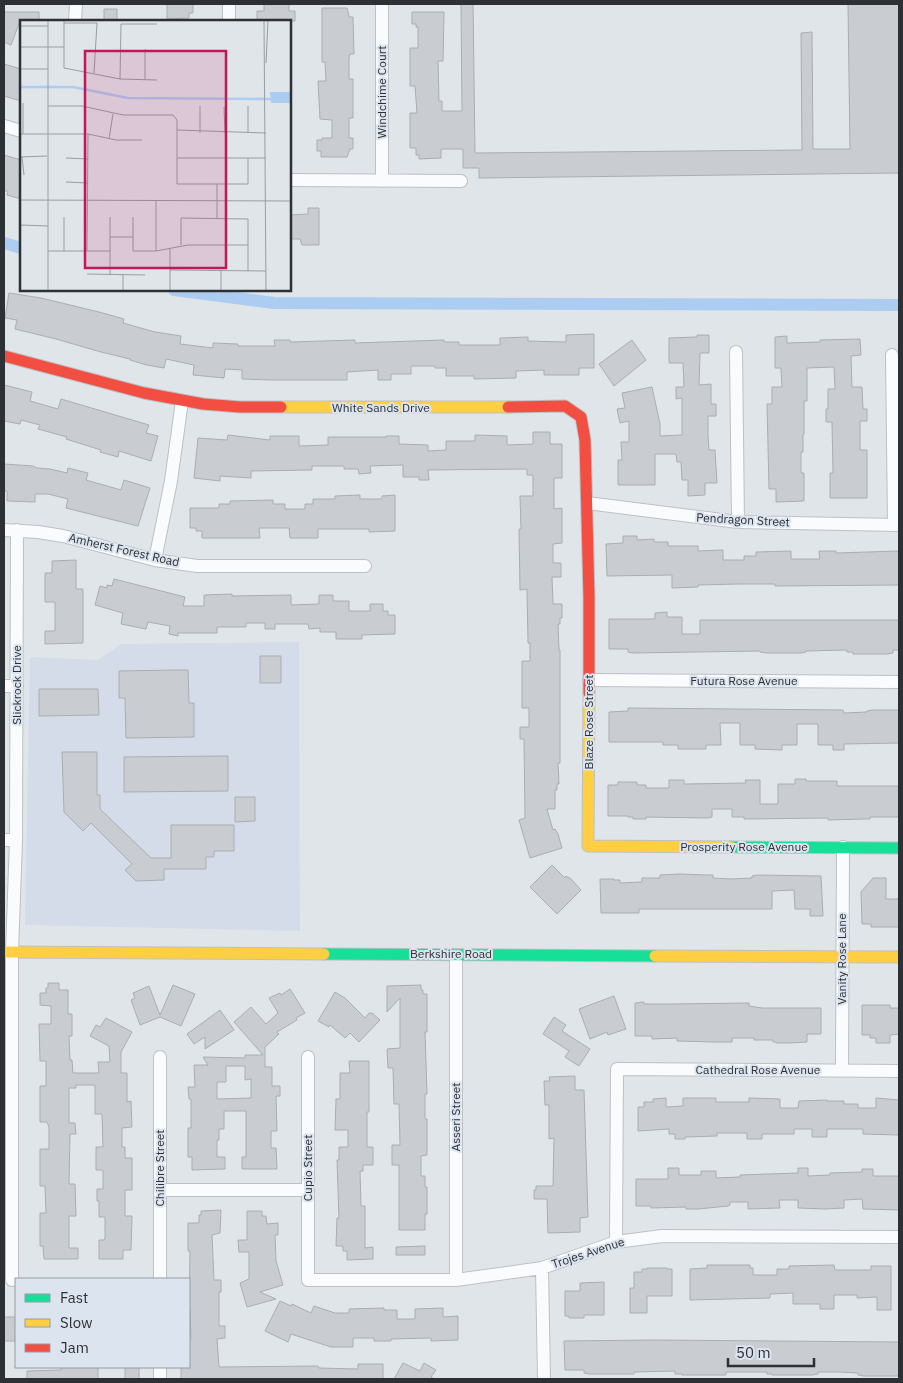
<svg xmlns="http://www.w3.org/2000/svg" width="903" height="1383" font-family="'IBM Plex Sans',sans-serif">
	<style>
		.built { fill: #d3dce8 }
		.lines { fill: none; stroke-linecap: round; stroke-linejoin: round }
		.canal { stroke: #acccf1; stroke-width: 12 }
		.building { fill: #c9ccd0; stroke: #aaaeb2; fill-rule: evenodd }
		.street-casing { stroke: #bdc0c4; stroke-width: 14 }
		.fast-casing { stroke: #bdc0c4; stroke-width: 13 }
		.slow-casing { stroke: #bdc0c4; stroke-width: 13 }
		.jam-casing { stroke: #bdc0c4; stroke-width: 13 }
		.street { stroke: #fafbfc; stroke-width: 12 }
		.fast { stroke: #16e098; stroke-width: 11 }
		.slow { stroke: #ffcf43; stroke-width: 11 }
		.jam { stroke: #f24e42; stroke-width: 11 }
		.labels { text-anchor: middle; stroke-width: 4; stroke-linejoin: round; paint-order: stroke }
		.street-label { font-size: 12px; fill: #2d3034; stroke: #dbe4ef }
		.inset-river { fill: none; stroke: #acccf1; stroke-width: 2.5 }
		.inset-road { fill: none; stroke: #989da1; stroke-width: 1 }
		.view { fill: #c2185b; fill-opacity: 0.15; stroke: #c2185b; stroke-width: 2.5 }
		.inset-edge { fill: none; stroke: #2d3034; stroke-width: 2.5 }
	</style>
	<rect width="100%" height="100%" fill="#e0e5ea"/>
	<path class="built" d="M299,642L300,931L25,925L30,657L98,660L121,644Z"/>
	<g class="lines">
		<path class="canal" d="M4,243L21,248
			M174,290L274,303L899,305"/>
	</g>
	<path class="building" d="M167,4H193V13H189V18L167,19Z
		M267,4H289V11H295V21H257V11H264V5Z
		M461,4H473L475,153L802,150L801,33L812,32L813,149H850L848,4H899V173L479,178V168H463V149H441V158L419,159V155H416V148H410V113H417L415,86H410V48H418V27H416V24H412V12H444L443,61H438L439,101H442V111H462Z
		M322,8H347L349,17H353L354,54H350L349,58V79H353V118H349V138H353V149H350L347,157H321V151H317V140H322V138H332V120L320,119L318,81H326L325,62H322Z
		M104,9H117V21H104Z
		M4,12H39V21H20L11,45L4,42Z
		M4,64L21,69V101L4,96Z
		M4,155L21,160V199L7,195L8,191H4Z
		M308,208H319V245H302L300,239H290V215L308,214Z
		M9,293L41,298L99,312L124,319L123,323L155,332L181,336L180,344L213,348V343L238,344V346H275L274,340H290V342L355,340V343L444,340V342H459V345H500V338L528,337V341L566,342V335L594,334V368H579V375H544V370L516,371V378L474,379V376H446V368H435V366H411V374H391V380H378V370L347,372V380H272L242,379V370L225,369L224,378L193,375L194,365L166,359L164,368L147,365L130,360V359L101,352L56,339L15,329L17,320L5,318Z
		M697,335H709V353H700L699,385L711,384V404H716V416H708V435L709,450H715L717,483H705V495L688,496V480H682L681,462H677L676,454H655V485H618V460H622L621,442H629V421L620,423L617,409L625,408L622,393L652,387L660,424V436L682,435V398L676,399V387H684L683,363H669V338L697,337Z
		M787,336V343L820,342V340L860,339L861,355L851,356L852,387H862L863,409H867V421H860V450H867V498H830V473H833L832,422H826V409H828V389H835L834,367L807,368V401H804V434H803V452H801V473H804V501L776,502V489H769L767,404H772V387H782L781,368H775V337Z
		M632,340L646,360L614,386L599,364Z
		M4,385L32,392L30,401L58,409L61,399L149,425L146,433L158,436L151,461L119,451L118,457L100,452L101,450L66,439L67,437L38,429L40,425L21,420L20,424L4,421Z
		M533,432H550V444H562V478H554V509L562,508V543L553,544V563H561V577H552L553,604H562V618H560V624H558L559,650H560V763H558L559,784H557V790H555V809H547L553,830L555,829L558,834L562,848L530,858L519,820L525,818L524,739H520V727H529V708H522V661H530V643H528L527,589L520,590L519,529H521L520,496H533V475H527V469L428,470L429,480H419V477H403V465L370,466L371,473L359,474L358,469H344V466H312V470L251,471V478L220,476V481L194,478L198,438L227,440L228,435L270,440V436H299V446L328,445V437H386V436H399V444L428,445V451L446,450V441H475V435L507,436V445L533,444Z
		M4,464L33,466L37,468L50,469L67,473L68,468L88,473L86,480L121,490L124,480L150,488L138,526L66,508L68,499L48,494H35V502L7,501V491H4Z
		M360,495V499H382V496L395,495V531L369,532V529H318V538H290L289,528H259L260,538H202V531H196V528H190V508H219V504H230V501L273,500V504H285V509H305V504H313V499H335V496Z
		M623,536H637V540L654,539V542H668V546H698V551L723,550V560H744V556H756V552L791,551V559H820L819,551H836V553L899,551V585L775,586V584H738L698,585V587L672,588V575L607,576L606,544L623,543Z
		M76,560V589H83V643L45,644V631H55V602H45V573H52V561Z
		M114,579L185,597L183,606H204V595L232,594V596L291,595V605L319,604V595H333V601H349V611H370V604H383V611H388V615H395V634L362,635V639H336V632H320V628L309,629L308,624H275V629H265V623H246V627H217V633H178V636L169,634L170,626L148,622L146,629L121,624L123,613L95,605L100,586L107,588V585L112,586Z
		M667,612V617H682V634H700V620H899V650H893V653L887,654H853V652H847V650L806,651V652L801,653H767L760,652V651L633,653L628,652V649H609V619H655V613Z
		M260,656H281V683H260Z
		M175,670H188L189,703H194V737L126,738L125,698H119V671Z
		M39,689H98L99,715L39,716Z
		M628,708L843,710L844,713L867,712V711L872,710H899V743L844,744V750H833V745H818V724H797V745H782V750L755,749V745H740V723H720L721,745H706V749H678V745H663V742H609V712L628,711Z
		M62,752H97V795H100V809L151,858H171V825H234V851H214V857H206V869H164V880L136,881L125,870L132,864L91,823L83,831L64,812Z
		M228,756V791L124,792V757Z
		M795,779H806V781H837V786H899V817H870V819H864L828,820V818L744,819V817H732V809H712V817L707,818L646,817V819H633V817H628V816H608V785H618V782H637V785H646V788H669V780H684V784L746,783L745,780H760V804H778V784H795Z
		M235,797H255V821L235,822Z
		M552,865L565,878L566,876L571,879L581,890L557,914L530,887Z
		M680,874L706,875H713V878L731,879L752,878V876L758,875L821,876L823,916H810V909H795L794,890L772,891V909H639V913H601L600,879H614V880H620V883L642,882V878H660V875Z
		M873,878H886V899H899V927H871V924H862L861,892Z
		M48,983H59V990H68V1014H72V1036H69L70,1060H72L73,1073H99L98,1062H110L109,1046L90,1036L96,1025L100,1027L106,1018L132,1032L121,1052V1073H127V1102L131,1101L132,1127L122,1128V1147H125V1158H132V1190H125V1216H132L131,1250H123V1259H99V1240H104L105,1238V1217H99V1201H97V1189H103V1170H96V1147H103L102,1114H95V1085H76V1088H69V1123H75L76,1134H70L69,1184H75L76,1216H69V1248H78V1259H44L43,1246H40V1213H46L45,1186H40V1149H49V1127L47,1122H40V1086H46V1061H40L39,1024H51V1006L40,1005V993H46V988H48Z
		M173,985L195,994L181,1026L160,1017L140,1025L131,1000L135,998L133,993L149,986L160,1015Z
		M421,985V990H423V994H427V1032H425L427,1094H425V1119H427V1155L421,1156V1176H425V1187H427V1214H425V1230H399V1165H392V1145H400L399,1104H394L393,1068H388L387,1049L400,1048V998L387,1012V986Z
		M290,989L305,1013L296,1018L297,1020L277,1032L279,1034L265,1047V1067H272V1086H280V1096H276L277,1131H271V1148H276L277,1169H242V1157H246V1111H224V1129H219V1140H217V1157H225V1169L192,1170V1157H188V1128H191V1099H189L188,1087H195L194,1065H208L203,1057L245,1058V1055H263L234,1022L251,1007L266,1024L278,1013L269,998L280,993L281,995ZM226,1066H245V1080L251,1079V1098L217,1099V1082H226Z
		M335,992L345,998L365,1018L369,1013H372L380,1020L359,1042L350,1033L345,1038L330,1025L329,1027L318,1021Z
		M614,996L626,1029L608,1035L607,1032L590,1039L579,1009Z
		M644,1002V1004H671L749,1003V1006L762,1008H821V1034H807V1042L790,1043H776V1042H773V1040H754V1038H732V1042H714L677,1041V1038L652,1039V1036H635V1003Z
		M862,1005H890V1008H899V1034L890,1035V1043H876V1038H870V1035H862Z
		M220,1010L234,1030L205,1049V1037L194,1044L187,1034Z
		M554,1017L566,1025L562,1031L590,1049L579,1066L565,1057L569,1051L543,1034Z
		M349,1061H369V1112H367V1147H373V1165H363V1171H360L361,1206H365V1248L373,1247V1259L347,1260V1251H343V1246H336L337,1218H339L337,1160H339V1147H348V1130H335L336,1099H340V1073H350Z
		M575,1076V1090H584L588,1217L580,1218V1232L548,1233L547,1199H534V1190H536V1186H553L554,1138L549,1139V1105H545L544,1081H550L549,1077Z
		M666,1098V1107L683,1106V1098H716V1102H749V1098L780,1099V1108H798L799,1101L827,1100V1101H844V1104H858V1108H876V1098L899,1100V1135L863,1134V1129H827V1137H812V1129H794V1134H762V1139H747V1133H717V1136L685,1137V1139H675V1134H669V1129L638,1131V1107H644V1102H653V1099Z
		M668,1168H679V1175H701V1171H716V1178L740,1177V1175L798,1173V1168H808V1176L830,1175V1173L862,1172V1169H873V1176H899V1210L863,1209L862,1199L844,1200V1208L826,1209L798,1208V1200H779L780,1208L748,1209V1202H730V1205L728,1206L698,1209H686V1207L651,1208V1206H636V1179H668Z
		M221,1210L220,1233L212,1235L214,1280H221V1292H219V1326H225V1338L217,1339L219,1367L318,1366L319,1368L358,1369V1364H383V1379H181V1367H189V1339H191L190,1310H189L190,1251H188V1223H199V1215H201V1211Z
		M247,1211H262V1216H266L267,1224L278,1223V1235H275L276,1261L283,1285L260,1292L276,1299L247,1307L240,1283L249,1279V1252H239L238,1240H247Z
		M425,1246V1255H396V1247Z
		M707,1265H750V1268H753V1275H777V1269H789V1266L834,1265L835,1270H871V1266H891V1310H877V1297L857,1298V1295H834V1309H820V1304H793V1293L770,1294V1298L690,1300V1269L707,1268Z
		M647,1268H667V1269H672V1296H647V1313H630V1288H634V1272H642V1269H647Z
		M604,1282V1315H584V1318H569V1316H565V1291H580V1283Z
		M280,1301L291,1306L292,1304L311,1313L314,1306L335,1313H349V1309L384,1308V1310H397V1319H415V1309L443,1308V1317L458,1316V1340L431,1341V1338L391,1339V1341H374V1338H353V1347H331L291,1334L288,1342L265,1331Z
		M4,1317H16L15,1341H4Z
		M653,1340L899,1342V1376H864L858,1375V1373L839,1372H818V1374L812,1375H772V1374H767V1372H726V1375H682V1374H675V1371L634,1372V1374H590L584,1373V1370H565L564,1341Z
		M403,1363L420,1371L424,1363L436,1370L431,1377L434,1379H394Z
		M61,1367H98V1379H27V1371L61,1370Z
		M125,1367H139V1379H125Z"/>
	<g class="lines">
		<defs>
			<path id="street" d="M75,21L76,4
				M229,21V4
				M4,126L21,131
				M290,180L461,181
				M382,181V4
				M736,352L738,522
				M892,355L894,525
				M587,503L738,522L899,525
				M4,530L38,532L63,536L155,560L197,566H365
				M155,560L171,481L182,401
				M589,680L899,682
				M4,686H17
				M4,840H16
				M456,955V1280
				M160,1057V1279
				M308,1057V1280H456L542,1268L616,1242L662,1236L899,1237
				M842,1071L843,847
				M160,1190H308
				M616,1242L617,1069L899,1071
				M542,1268L544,1379
				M12,1280V952L16,840L17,530
				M160,1367V1379"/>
			<path id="fast" d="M731,847L899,848
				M324,954L655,956"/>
			<path id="slow" d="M281,407H508
				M589,693L588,846L731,847
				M4,952L324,954
				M655,956L899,957"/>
			<path id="jam" d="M4,356L144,393L203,404L240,407H281
				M508,407L565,406L581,417L585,440L589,597V693"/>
		</defs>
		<use href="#street" class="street-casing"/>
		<use href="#fast" class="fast-casing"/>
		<use href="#slow" class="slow-casing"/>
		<use href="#jam" class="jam-casing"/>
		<use href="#street" class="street"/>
		<use href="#fast" class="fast"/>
		<use href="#slow" class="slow"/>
		<use href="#jam" class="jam"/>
	</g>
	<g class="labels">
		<g class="street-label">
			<text transform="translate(382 92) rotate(-90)" y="4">Windchime Court</text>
			<text x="381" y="412">White Sands Drive</text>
			<text transform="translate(743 520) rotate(3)" y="4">Pendragon Street</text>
			<text transform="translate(124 550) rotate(13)" y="4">Amherst Forest Road</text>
			<text x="744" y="685">Futura Rose Avenue</text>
			<text transform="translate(17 685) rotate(-90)" y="4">Slickrock Drive</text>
			<text transform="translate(589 722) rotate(-90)" y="4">Blaze Rose Street</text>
			<text x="744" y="851">Prosperity Rose Avenue</text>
			<text x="451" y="958">Berkshire Road</text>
			<text transform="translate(842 959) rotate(-90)" y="4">Vanity Rose Lane</text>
			<text x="758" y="1074">Cathedral Rose Avenue</text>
			<text transform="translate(456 1117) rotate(-90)" y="4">Asseri Street</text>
			<text transform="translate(160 1168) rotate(-90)" y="4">Chilibre Street</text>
			<text transform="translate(308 1168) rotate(-90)" y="4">Cupio Street</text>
			<text transform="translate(588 1253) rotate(-18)" y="4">Trojes Avenue</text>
		</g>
	</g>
	<g transform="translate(20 20)">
		<rect width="271" height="271" fill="#e0e5ea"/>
		<path d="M250,72H271V83H251Z" fill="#acccf1"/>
		<path class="inset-river" d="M0,67H53L108,78L252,79"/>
		<path class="inset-road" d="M28,0V271M44,0V48L100,59L137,60M244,0L246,271M44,3H77L74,53M0,6H28M0,27H44M246,43L248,0M0,49H28M100,59L101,4H137M125,59V29M3,83V114M28,86H62L103,95H153L157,100V164H228V138M180,86V113M228,86V113M204,87L205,113M157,110L246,113M0,114H68L96,120H122M89,119L93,94M0,137L27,136M2,137L4,155M46,138L68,139M157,138H246M46,162L68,163M0,180L272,181M136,180V231M44,197V231M90,197V255M113,197V231H136L168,225H228M197,199V164M0,205L28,206M90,217H113M161,225V198L228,199V251M150,229V271M28,231H90M67,231L68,114M150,250L246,251M67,254L125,255M103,271V255M201,271V251"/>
		<path class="view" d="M65,31H206V248H65Z"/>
		<rect width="271" height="271" class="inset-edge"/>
	</g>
	<rect width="903" height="1383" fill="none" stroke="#2d3034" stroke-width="10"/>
	<rect x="15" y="1278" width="175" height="90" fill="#dbe4ef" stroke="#959ca4"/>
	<rect x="25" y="1294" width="25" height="8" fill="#16e098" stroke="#959ca4"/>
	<text x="60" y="1303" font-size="15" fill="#2d3034">Fast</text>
	<rect x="25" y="1319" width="25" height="8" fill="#ffcf43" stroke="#959ca4"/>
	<text x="60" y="1328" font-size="15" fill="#2d3034">Slow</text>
	<rect x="25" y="1344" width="25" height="8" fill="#f24e42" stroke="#959ca4"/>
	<text x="60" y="1353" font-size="15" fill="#2d3034">Jam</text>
	<path d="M728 1358v8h86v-8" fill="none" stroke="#2d3034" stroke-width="2.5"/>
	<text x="736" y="1358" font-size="15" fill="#2d3034" stroke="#dbe4ef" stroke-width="4" paint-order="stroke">50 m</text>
</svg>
